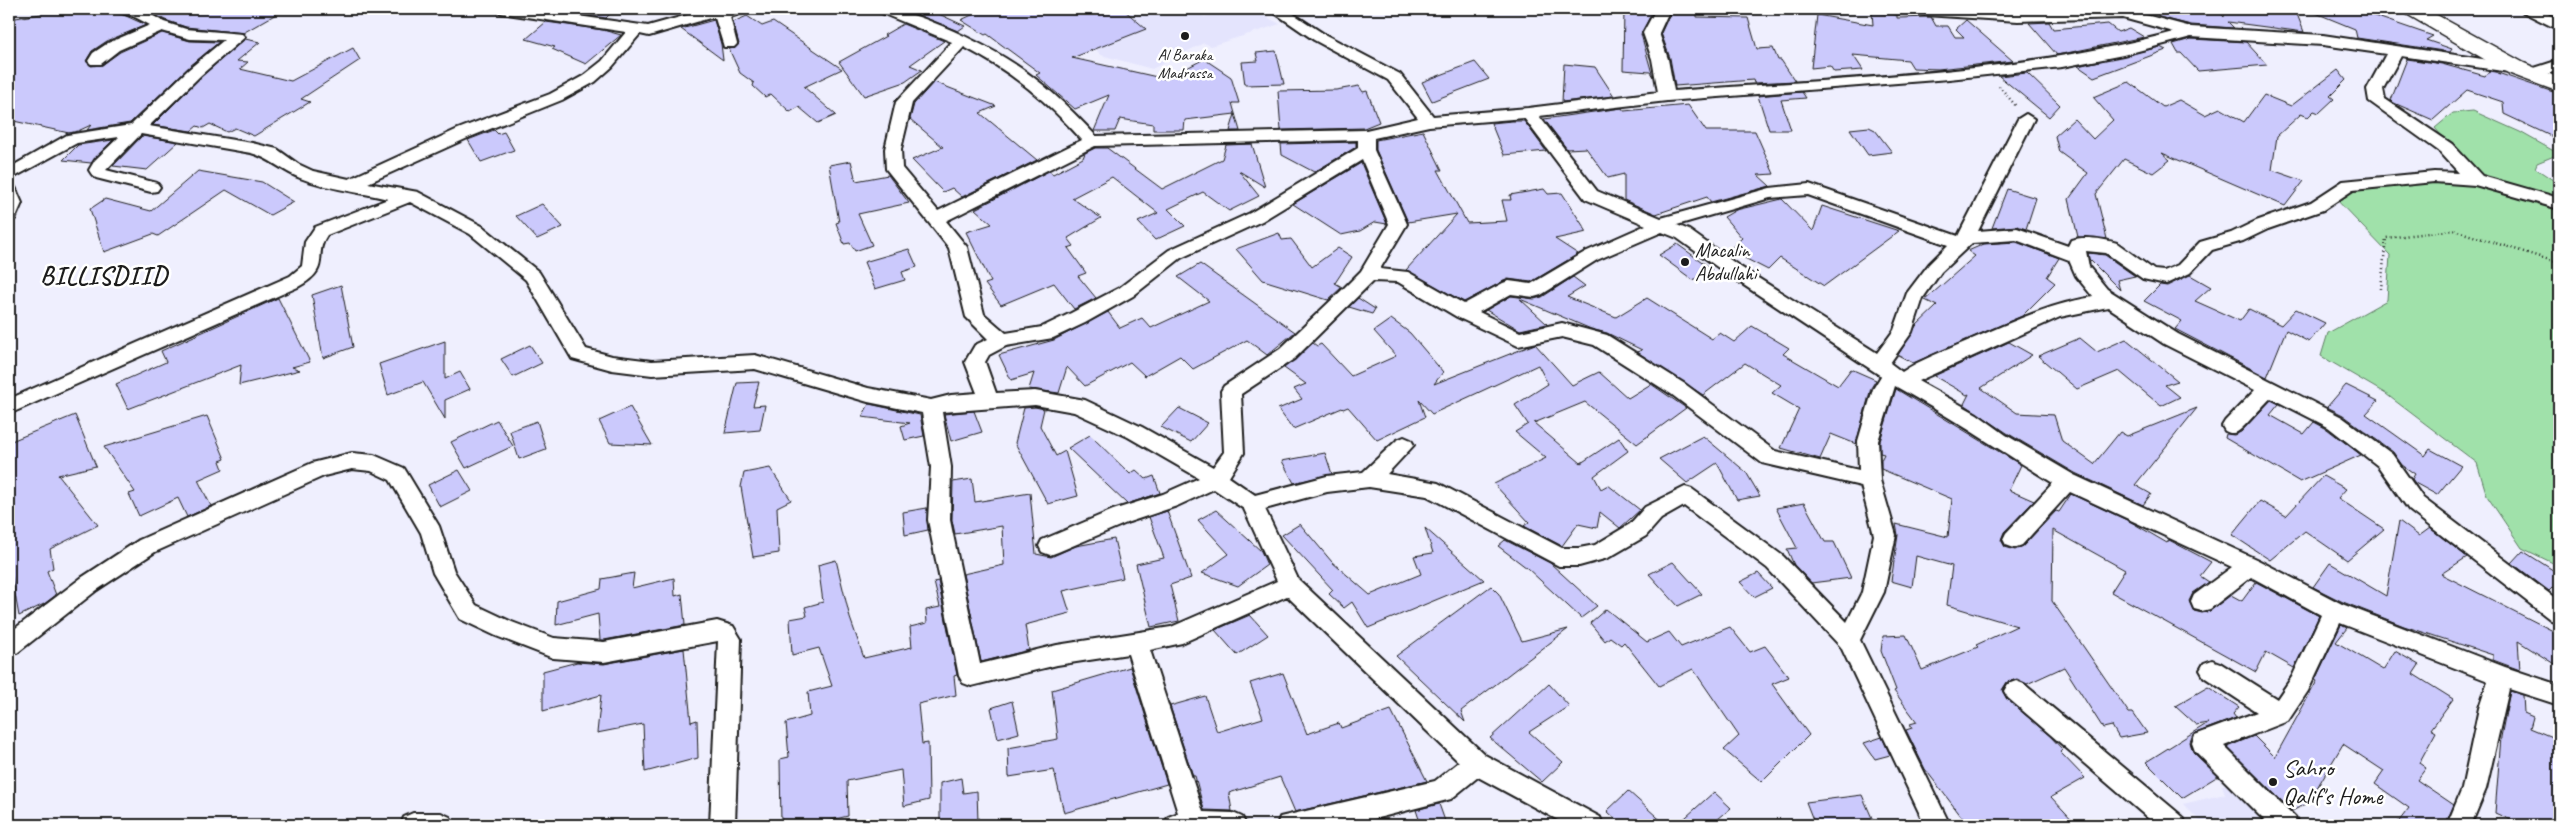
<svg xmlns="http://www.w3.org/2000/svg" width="2568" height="834" font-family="Caveat,sans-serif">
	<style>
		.built { fill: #e4e4fd; fill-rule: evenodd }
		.green { fill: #a0e1aa; stroke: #5e7e63 }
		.building { fill: #cbc9fc; stroke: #1c1c1c }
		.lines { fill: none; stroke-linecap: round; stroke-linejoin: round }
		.street-casing { stroke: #1c1c1c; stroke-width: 4 }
		.secondary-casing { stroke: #1c1c1c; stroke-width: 3 }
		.path-far1 { stroke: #1c1c1c; stroke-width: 2.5; stroke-dasharray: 1 3; stroke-linecap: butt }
		.path { stroke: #1c1c1c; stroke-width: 4; stroke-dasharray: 1 4.5; stroke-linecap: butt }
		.street { fill: #fff; fill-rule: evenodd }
		.secondary { fill: #fff; fill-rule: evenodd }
		.poi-dot { fill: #1c1c1c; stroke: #fff; stroke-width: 2 }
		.labels { text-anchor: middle; stroke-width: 5; stroke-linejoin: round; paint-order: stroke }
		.far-poi-label { font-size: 16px; fill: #1c1c1c; stroke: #fff }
		.poi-label { font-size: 20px; fill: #1c1c1c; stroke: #fff; text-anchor: start }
		.near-poi-label { font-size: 24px; fill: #1c1c1c; stroke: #fff; text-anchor: start }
		.district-label { font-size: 25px; font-weight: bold; letter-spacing: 1px; fill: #1c1c1c; stroke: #fff }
	</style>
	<rect width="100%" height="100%" fill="#efeffe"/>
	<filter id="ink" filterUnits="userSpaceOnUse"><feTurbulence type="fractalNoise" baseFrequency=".02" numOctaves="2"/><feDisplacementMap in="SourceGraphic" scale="10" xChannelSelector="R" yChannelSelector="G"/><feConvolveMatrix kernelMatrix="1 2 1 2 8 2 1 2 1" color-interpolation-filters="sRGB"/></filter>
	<g filter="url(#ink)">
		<path class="built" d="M1042,9H1059L1068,16L1087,9H1200L1195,12L1205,17L1222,9H1251L1280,24L1211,46L1204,43L1152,69L1101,55L1092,45L1037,11ZM1126,11L1146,29L1108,44Z
			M2238,783L2275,825H2204L2183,804L2225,794L2222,785Z"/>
		<path class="green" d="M2473,111L2520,132L2559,154L2537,163L2535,168L2559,184V566L2522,548L2487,496L2477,463L2386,394L2321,356L2328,333L2387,300L2390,255L2331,194L2450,180L2459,156L2435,128L2453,113Z"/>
		<path class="building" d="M45,9L115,11L146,25L107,41L92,51L86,61L91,66L102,65L120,52L162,33L190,41L219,42L188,68L130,123L87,130L91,125L78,131L69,133L9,120V19L41,14Z
			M159,9H285L243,33L186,27L165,20L152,13Z
			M562,9H615L606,18L559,11Z
			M928,9L965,26L958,31L918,15Z
			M985,9H1123L1146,29L1072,58L1166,79L1204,59L1231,77L1239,103H1232L1240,131H1230L1235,114L1185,120L1184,130H1153V124L1120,119L1115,131H1094L1109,95L1075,109L1036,75L1040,73L987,34L985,35L961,20Z
			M1624,9H1654L1641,34L1653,77L1650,72L1623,70Z
			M1672,9H1686L1685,12L1697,13V17L1748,18L1757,49L1773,48L1778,60H1781L1795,81L1754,83L1753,80L1675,86L1670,58L1661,33Z
			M2155,9H2217L2224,17L2225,9H2295L2304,32L2228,22L2234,28L2191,25L2159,17Z
			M2306,9H2354L2433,36L2426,40L2452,49L2450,52L2357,38L2355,29Z
			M1872,12L1897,15V18L1931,17L1936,26H1948L1955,37H1964L1956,29L1966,20L2013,61L1938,69L1913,68L1908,60L1853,55L1863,70L1834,72L1830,66L1811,68L1817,15L1873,25Z
			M747,16L762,26L773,22L842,69L804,87L836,115L818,123L799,107L790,112L771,94L765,97L753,86L754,83L740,73L729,49L735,48L739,44L733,22Z
			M714,20L721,44L723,60L681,29Z
			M546,22L603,30L621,35L586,64L552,49L555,47L526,39Z
			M2049,22L2053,29L2108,24L2118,32L2129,28L2144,37L2057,55L2029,23Z
			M903,24L944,41L910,65L922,70L905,82L864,96L839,62L886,36L884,35Z
			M245,39L260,42L237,61L248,62L240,69L291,81L353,48L360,60L301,99L310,102L254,136L235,128L227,132L210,124L203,128L197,126L191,131L153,125L202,76Z
			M2191,39L2246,42L2267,65L2198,71L2181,53H2178L2173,44Z
			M2160,47L2166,50L2094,77L2078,66Z
			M1276,51L1284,84L1245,85L1242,62L1258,61L1256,53Z
			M2407,59L2442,64L2485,76L2489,71L2495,72L2559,94V140L2504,114L2503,102L2467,90L2433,120L2394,103L2391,100Z
			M1475,62L1489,79L1432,101L1422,82Z
			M1564,64L1595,67L1614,96L1562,102Z
			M2338,70L2346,80L2330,96L2334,99L2319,113L2314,111L2308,117L2301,114L2277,136L2272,170L2304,181L2285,206L2162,153L2170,160L2153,173L2124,159L2096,194L2107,239L2078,237L2069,199L2088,173L2059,152L2055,136L2074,119L2093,139L2113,120L2093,97L2129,82L2163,107L2179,100L2205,115L2220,108L2244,122L2264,95L2291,106Z
			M2027,73L2060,105L2049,117L1999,76Z
			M934,82L996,106L980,113L1037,160L962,197L952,188L943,192L912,160L943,147L910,119L914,104Z
			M1359,86L1363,92L1367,91L1379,122L1364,128L1281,130L1278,91L1336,90Z
			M1802,92L1806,98L1781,100L1791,130H1769L1758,96Z
			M1688,105L1706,131H1755L1774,174L1758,175L1770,186L1711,202L1707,197L1656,214L1624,200V174L1608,178L1586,148L1567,149L1544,119L1622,108L1624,111Z
			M1512,121H1524L1546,151L1504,155L1491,123Z
			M1869,127L1875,130L1892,152L1868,155L1850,129Z
			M494,130L498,134L504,132L514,150L481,162L468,140Z
			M1423,131L1442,170H1438L1467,223L1507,221L1502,200H1511L1510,195L1544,189L1548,194L1562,193L1587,232L1555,239L1578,254L1531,282L1508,279L1464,302L1406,270L1457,214L1408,222L1376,150V140Z
			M142,136L178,142L147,170L113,166Z
			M113,140L91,163L63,160L78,145Z
			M1356,142V147L1314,172L1282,155L1281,144Z
			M1252,144L1265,187L1239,171L1259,196L1229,211L1203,192L1168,209L1185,226L1155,240L1138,222L1158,213L1112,177L1072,198L1101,218L1068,238L1074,246L1068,248L1086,273L1078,276L1096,298L1074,309L1054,283L1001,305L985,284L991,282L966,232L992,224L975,209L1049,171L1053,174L1083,158L1085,153L1095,148H1107L1162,189L1222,159L1226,145Z
			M851,161L856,181L888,175L909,203L858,214L872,245L855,251L850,243L844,244L836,223L839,222L829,165Z
			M1361,163L1387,224L1375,222L1360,231L1341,235L1293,204Z
			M198,171L262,182L294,202L270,215L226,190L158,236L153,234L104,252L90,209L105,199L151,211Z
			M2007,189L2036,198L2026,229L2017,226L1992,228Z
			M1782,199L1813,231L1822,206L1899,231L1824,286L1780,258L1768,270L1729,250L1742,238L1724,217L1736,210Z
			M542,204L563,227L537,239L516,216Z
			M1279,233L1282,240L1291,239L1312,267L1338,248L1352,257L1335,283L1342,287L1328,300L1263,280L1236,249Z
			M2016,242L2059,258L2047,277L2055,283L2022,316L1913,363L1898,355L1916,326L1937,306L1925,300L1975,256L1968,251L1984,244Z
			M1677,244L1712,269L1693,280L1659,255Z
			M909,249L917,267L902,272L905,280L875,289L864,262Z
			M2088,253L2105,255L2135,276L2117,280L2120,290L2089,259Z
			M1200,264L1295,332L1267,355L1247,340L1193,369L1180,356L1145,376L1130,362L1085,386L1067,367L1059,393L1029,389L1034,373L1011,380L999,355L1054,340L1108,312L1120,328L1142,318L1151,328L1209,301L1178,277Z
			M2190,275L2211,287L2195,301L2240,321L2249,309L2281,325L2296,309L2325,323L2309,342L2286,330L2267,377L2175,329L2182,321L2144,301L2160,285L2167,286Z
			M1573,277L1585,286L1567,297L1616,317L1647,298L1712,339L1720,333L1734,342L1752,326L1789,348L1783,354L1838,386L1851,369L1876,380L1871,388L1856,444L1831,434L1820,459L1781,448L1799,409L1772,393L1781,385L1745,363L1703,395L1637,352L1642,350L1607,333L1591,329L1520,299L1547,324L1520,330L1486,310L1483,312L1511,296L1534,299L1542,297Z
			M341,285L353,347L323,358L312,295Z
			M278,298L310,362L292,367L300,370L239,385L241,365L128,409L116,384L166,362L161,351Z
			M1358,298L1375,309L1372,314L1349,307Z
			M1391,319L1410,333L1443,372L1434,384L1535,344L1572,385L1599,372L1628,398L1651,384L1686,408L1637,444L1585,402L1534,423L1581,463L1619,438L1628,451L1594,476L1601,489L1608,485L1640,510L1620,528L1600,512L1597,528L1578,524L1562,546L1524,526L1529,522L1494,484L1546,458L1515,432L1528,424L1515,405L1548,384L1538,365L1432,414L1419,400L1425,417L1377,440L1348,407L1343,409L1342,408L1293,429L1278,409L1302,399L1294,389L1306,384L1284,368L1313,343L1317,346L1321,344L1351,376L1396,356L1374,331Z
			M2080,338L2097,352L2126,339L2178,381L2165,385L2180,397L2161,406L2119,371L2077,389L2038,356Z
			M445,341V379L460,372L470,389L445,400V419L423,382L388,395L379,364Z
			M2009,342L2032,355L1981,388L2017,413L2054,415L2062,441L2094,464L2120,432L2127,436L2197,408L2135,485L2151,494L2143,505L2075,473L2007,433L1964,404L1969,394L1967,395L1934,376Z
			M530,345L542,363L513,377L501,359Z
			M759,382L753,406L765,405L760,430L725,433L737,383Z
			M2346,385L2378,401L2366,414L2425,456L2430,449L2461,466L2437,495L2415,483L2412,479L2415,474L2402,465L2393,452L2343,415L2327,407Z
			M1896,389L2021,465L2009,490L2034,501L2004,532L2001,540L2005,547L2015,550L2023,546L2056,511L2059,512L2071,494L2131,522L2167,543L2169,540L2211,562L2200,576L2209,582L2193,593L2189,601L2194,611L2202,613L2210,611L2231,595L2242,601L2256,582L2319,616L2294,668L2266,652L2256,672L2111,592L2125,570L2053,530L2052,601L2129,713H2133L2147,733L2119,738L2112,726L2103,728L2064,667L2027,684L2017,679L2007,682L2002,690L2007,699L2050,736L2063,750L2060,752L2085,778L2051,797L2077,825H1968L1925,769L1906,730L1912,728L1910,724L1917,722L1894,691L1896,690L1881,651L1883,636L1906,635L1922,670L1978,647L1976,645L2017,626L1947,605L1952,566L1916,556L1912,587L1891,581L1898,535L1896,524L1948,537L1952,499L1881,469V460L1884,454L1880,453V441Z
			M2271,400L2279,404L2270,415L2304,434L2314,422L2327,429L2361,455L2300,482L2225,438L2226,434L2234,435L2241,432Z
			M869,404L920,415L924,436L905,440L901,426L910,423L862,417Z
			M630,407L652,445L610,443L599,421Z
			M1035,407L1044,409L1040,426L1056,456L1065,451L1078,496L1048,504L1015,443L1024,408Z
			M1179,408L1208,423L1191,442L1161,427Z
			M974,411L982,432L951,441L944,414Z
			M75,415L96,466L58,475L98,525L50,549L53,568L47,571L56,595L44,604L19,616L9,562V442Z
			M207,416L225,459L220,461L223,469L198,480L211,506L187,517L178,498L139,516L129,494L135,492L104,447Z
			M497,420L513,446L466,468L451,442Z
			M537,421L546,449L519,459L510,431Z
			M1090,435L1130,474L1136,470L1146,479L1154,476L1160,493L1127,504L1068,448Z
			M1703,436L1746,472L1760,496L1737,500L1717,463L1687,483L1659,459Z
			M1325,453L1332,474L1294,483L1282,461Z
			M770,468L791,500L777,507L779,553L753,557L741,487L744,473Z
			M459,470L472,491L440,507L428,485Z
			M2323,476L2346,489L2338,498L2384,529L2347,560L2305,531L2270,560L2232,535L2260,501L2286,516Z
			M972,479L975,502L1030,493L1036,554L1051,557L1076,546L1114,539L1123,578L1063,591L1070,613L1025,625L1029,650L981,662L963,574L1004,565L1002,526L955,534L952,520L953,482Z
			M1804,503L1825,542H1834L1851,578L1811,583L1794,565L1787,549L1797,548L1776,508Z
			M927,508L928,530L905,535L903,512Z
			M1216,510L1261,551L1267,565L1238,586L1202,573L1229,554L1198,520Z
			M1167,511L1191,578L1170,585L1179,621L1151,627L1136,564L1164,558L1149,517Z
			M2399,521L2419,536L2430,528L2467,557L2441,574L2559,634V667L2518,641L2520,670L2493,660V655L2404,626L2343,602L2313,587L2330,563L2386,596Z
			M1300,524L1332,562L1370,595L1421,574L1414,556L1433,553L1425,528L1484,580L1368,628L1352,602L1344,608L1329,594L1333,590L1282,535Z
			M1505,540L1550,563L1597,606L1581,618L1527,568L1498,546Z
			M2523,551L2559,574V581L2549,591L2512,563Z
			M836,560L850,618L864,658L912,647L910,627L927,623L926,610L940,607L934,582L938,581L957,675L954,676L956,695L918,704L922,744L928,743L929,800L904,806L901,770L847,781L848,816L819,823V825H781L780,759L789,757L786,723L810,716L808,692L832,686L819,648L792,655L790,619L807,616L805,607L823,602L818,565Z
			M1673,562L1702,594L1678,606L1649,574Z
			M634,573L632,588L674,578L675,596L682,594L685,625L604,640H600L598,614L556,625L557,601L601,589L602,579Z
			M1758,573L1772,588L1754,597L1740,582Z
			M1491,586L1499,594L1522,641L1568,629L1461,711L1465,722L1396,656Z
			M1606,609L1647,642L1669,632L1681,647L1730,627L1750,652L1765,646L1789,677L1772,684L1809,735L1762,782L1724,750L1739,736L1693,669L1659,686L1624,642L1621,645L1610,637L1605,641L1590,623Z
			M1250,615L1268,635L1237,655L1215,630Z
			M2341,625L2347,628L2336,642L2383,670L2395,651L2419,665L2413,674L2453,699L2431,729L2436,732L2419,763L2426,768L2417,780L2454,805L2445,825H2396L2409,808L2375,784L2384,771L2343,744L2308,803L2292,811L2227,747L2254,736L2275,757L2317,681L2315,680Z
			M684,649L691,722L697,720L698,758L645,772L643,724L597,733L601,695L543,711V671L577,662L604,664Z
			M1130,667L1167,784L1064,813L1054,770L1009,777L1008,748L1058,739L1052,690Z
			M1283,673L1307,734L1339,723L1341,728L1391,710L1427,781L1295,812L1280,777L1229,793L1232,811L1204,810L1195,776H1193L1170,706L1205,696L1217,732L1263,718L1250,683Z
			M1549,684L1569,706L1529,732L1563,762L1542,782L1490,738Z
			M2208,687L2239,707L2233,714L2236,718L2193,734L2190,742L2193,752L2218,776L2182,798L2146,762L2208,723L2196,725L2175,706Z
			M2510,691L2523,695L2524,713L2533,717L2530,728L2559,740L2558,825H2522L2495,813L2501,737Z
			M1012,701L1019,733L998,739L991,708Z
			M1882,737L1890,755L1875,759L1864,743Z
			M961,778L963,793L977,791L978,822L940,825V783Z
			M1628,791L1666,825H1622L1607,811Z
			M1714,792L1731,808L1711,825H1677Z
			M1862,795L1875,825H1815L1806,802Z
			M1439,804L1445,821L1421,825L1416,810Z"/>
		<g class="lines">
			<defs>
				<path id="street" d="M116,9H141L164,22L186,29L242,34L245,37L201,75L149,126L252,143L277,149L298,164L313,171L349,179L458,129L550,94L583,76L602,61L626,32L501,13L494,9H529L648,26L709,9H748L746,12L730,17L737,44L734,47H724L715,18H710L649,36L640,34L612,67L595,82L562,100L470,137L368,183L418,192L482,226L539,272L586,349L612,356L652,361L755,355L868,388L931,400L951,395L977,393L965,362L975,345L988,339L966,317L949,248L886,169L885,149L896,102L952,42L879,12L877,9C901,9 920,17 942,26C1010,55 1046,82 1096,136L1366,130L1418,118L1388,80L1314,40L1269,9H1286L1324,34L1400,74L1433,116L1528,108L1658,92L1652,59L1643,33L1656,9H1670L1659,33L1668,59L1674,91C1841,78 2011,75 2174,32L2123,18L2018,21L1894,13L1887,9H1959L2018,13L2123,9L2191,27L2323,35L2522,65L2524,68L2522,71L2516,73L2401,56L2383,89L2385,99L2452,144L2482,176L2559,198V209L2475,185L2434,182L2353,190L2323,210L2268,229L2243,241L2212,250L2190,273L2166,284L2143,279L2106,253L2086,251L2089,267L2107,289L2178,334L2342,417L2392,454L2423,498L2559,601V622L2551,620L2409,510L2378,466L2328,427L2271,398C2264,404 2242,430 2237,432C2232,434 2229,433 2225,431L2222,426L2225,421L2255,390L2164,344L2108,307L2060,317L1918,381L1977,414L2006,435L2074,475L2258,560L2342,604L2505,667L2559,685V705L2509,689L2486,789L2471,825H2447L2462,789L2479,708L2488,681L2340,623L2308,691L2288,721L2224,746L2295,817L2299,825H2269L2195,751L2192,743L2195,735L2257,712L2204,677L2200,670L2204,663L2212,660L2220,663L2277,699L2292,677L2321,615L2251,577L2210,609L2202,611L2194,609L2191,602L2194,595L2232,567L2070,492L2022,545L2014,548L2006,545L2003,539L2006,533L2053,483C2000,450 1949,416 1895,386L1878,441L1880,480L1896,535L1884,592L1860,640L1950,825H1925L1841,647L1767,568L1684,506L1661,519L1646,536L1608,558L1579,566H1559L1427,496L1369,487L1327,492L1265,509L1298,579L1485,755L1600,817L1603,825H1567L1478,777L1451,799L1351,825H1277L1280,817L1435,781L1459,762L1287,596L1182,643L1150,650L1203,812L1233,813L1242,817L1246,825H1165L1168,817L1178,813L1128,654L1057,665L971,686L963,683L959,676L928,520L931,467L922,413L868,402L755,369L652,375L612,370L572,359L526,280L470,234L410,202L327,235C312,257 333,268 298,287L9,414V399L290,276L302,266L305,242L315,227L388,199C359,192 327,189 300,178C282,171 270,158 251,153L141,134L106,170L157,183L160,187L157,191L151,192L100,179C94,178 92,175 89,170L95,160L119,137L77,143L9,180V168L67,135L131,125L189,69L224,40L190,39L162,31L119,50L101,64H91L88,61L93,53L108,43L150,25L133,16L118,12ZM2191,37L2323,45L2386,54L2367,89L2369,101L2440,152L2459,173L2434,172L2343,181L2311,202L2256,221L2231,233L2200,242L2178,265L2164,271L2154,270L2117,243C2104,239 2084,236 2071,240L2068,246L2017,228L1978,231L2034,119L2026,114L2018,119L1958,236L1809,184L1770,188L1661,218L1597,191L1539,116L1667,101L1949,79L2062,67L2123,55ZM964,47C1012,72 1045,99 1082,140L938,211L902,168L901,149L912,103ZM1524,118L1585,199L1646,225L1585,252L1531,284L1509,281L1503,283L1464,304L1408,272L1380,269L1407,224L1374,150V138L1429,126ZM1358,140V148L1250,213L1169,250L1119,288L1071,313L1042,327L1006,333L984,314L967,247L946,221L1095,146ZM1362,160L1389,224L1361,271L1341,291L1280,349L1224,386L1221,391L1224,452L1213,467L1142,427L1085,400L1035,391L996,393L985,362L989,355L1006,346L1053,338L1085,323L1133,296L1181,258L1262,221ZM1808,195L1948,245L1929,264L1907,293L1894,330L1877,353L1739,266L1689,230L1677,225L1770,198ZM1662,232L1677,238L1727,274L1881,376L1873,389L1858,441L1859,470L1775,451L1685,384L1607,335L1562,323L1520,332L1479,312L1511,294L1534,297L1541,295L1597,260ZM2016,240L2069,260L2076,276L2093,297C2048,304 2007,324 1965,342C1945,351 1921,359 1902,372L1890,363L1912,332L1923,298L1941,272L1972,243ZM1373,281L1398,282L1457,317L1518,346L1562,337L1594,345L1671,394L1762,463L1861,486L1874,535L1862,592L1847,622L1783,556L1692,489L1685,487L1645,507L1630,524L1595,545L1579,548H1562L1438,483L1387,474L1414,445L1411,440L1404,437L1397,440L1363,472L1327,476L1255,495L1229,477L1244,453L1241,394L1294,359ZM1035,405L1074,412L1128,437L1199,478L1163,494L1113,510L1042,540L1039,546L1042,552L1050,555L1058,552L1129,522L1177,506L1214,489L1244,509L1277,581L1171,627L1057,645L980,664L950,520L951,467L942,412Z
					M2521,9H2539L2559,20V30L2523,12Z
					M2559,60V70L2531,79L2523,74L2525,71Z
					M9,186L15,187L22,203L15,219L9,221Z
					M352,453L374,455L404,468L439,526L454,571L476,605L512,622L554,638L604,642L717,621L733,626L741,639L735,825H710L718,641L604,662L553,658L496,636L460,619L433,573L421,533L390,480L371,471L352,469L324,476L155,552L97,590L17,653L9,656V633L81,578L139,540L312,463Z
					M2016,681L2024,684L2183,817L2186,825H2156L2008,698L2004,691L2008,684Z
					M413,813H441L450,817L454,825H401L404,817Z"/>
				<path id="secondary" d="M2402,9H2426L2524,63L2559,78V92L2508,73L2405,13Z"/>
			</defs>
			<use href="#street" class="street-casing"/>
			<use href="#secondary" class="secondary-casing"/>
			<path class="path-far1" d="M1999,86L2016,106
				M2381,289L2386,238L2454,230L2559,263"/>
			<path class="path" d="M2555,427L2559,425"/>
			<use href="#street" class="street"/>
			<use href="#secondary" class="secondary"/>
		</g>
	</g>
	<g class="poi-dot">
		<circle cx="1185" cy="36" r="5"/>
		<circle cx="1685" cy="262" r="5"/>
		<circle cx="2273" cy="782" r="5"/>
	</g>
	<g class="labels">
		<g class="far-poi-label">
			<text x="1185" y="60">Al Baraka<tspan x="1185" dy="18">Madrassa</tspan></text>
		</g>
		<g class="poi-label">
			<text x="1695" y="257">Macalin<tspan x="1695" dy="23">Abdullahi</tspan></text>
		</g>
		<g class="near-poi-label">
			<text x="2283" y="776">Sahro<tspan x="2283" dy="28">Qalif's Home</tspan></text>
		</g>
		<g class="district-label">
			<text x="104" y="284">BILLISDIID</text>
		</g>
	</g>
	<rect width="2568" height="834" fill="none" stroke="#fff" stroke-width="30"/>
	<rect x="15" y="15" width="2538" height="804" fill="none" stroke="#1c1c1c" stroke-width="2" filter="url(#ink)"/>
</svg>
